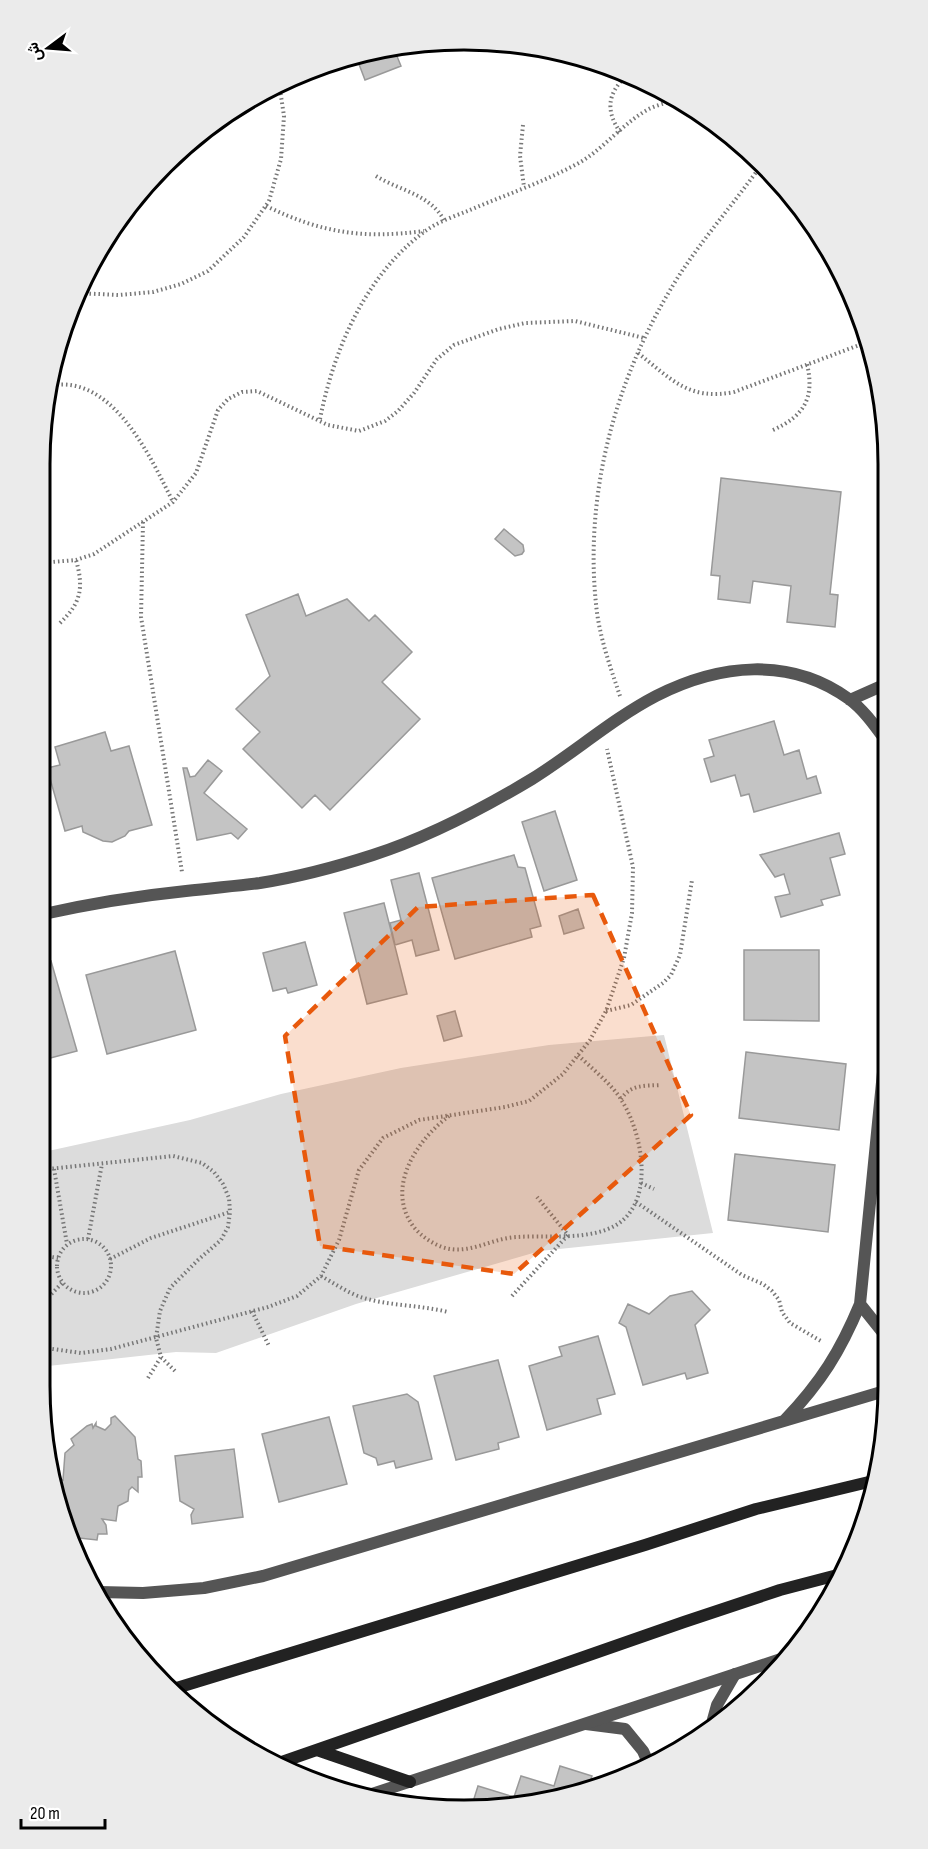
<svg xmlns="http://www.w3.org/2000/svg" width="928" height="1849" font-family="'Sofia Sans Condensed',Vazirmatn,sans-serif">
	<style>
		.green { fill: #dcdcdc }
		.building { fill: #c4c4c4; stroke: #999; stroke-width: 1.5 }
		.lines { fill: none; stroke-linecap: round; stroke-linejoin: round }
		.path { stroke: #777; stroke-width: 4; stroke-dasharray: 1.5 3; stroke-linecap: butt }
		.minor { stroke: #555; stroke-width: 12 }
		.tertiary { stroke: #555; stroke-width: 12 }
		.secondary { stroke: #222; stroke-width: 12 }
		.marked { fill: #e8590c; fill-opacity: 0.2; stroke: #e8590c; stroke-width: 4.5; stroke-dasharray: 12 8; stroke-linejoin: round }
		.rim { fill: none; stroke: #000; stroke-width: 3 }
	</style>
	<rect width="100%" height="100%" fill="#fff"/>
	<path class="green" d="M664,1035L713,1233L540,1251L356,1304L216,1353L176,1352L39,1367V1153L190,1120L281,1094L401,1068L549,1045Z"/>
	<path class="building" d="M398,45L399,47L394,49L401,66L365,80L357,59L328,70L325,62Z
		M721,478L841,492L830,594L838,595L835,627L787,622L791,586L753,581L750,603L718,599L720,576L711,575Z
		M504,529L523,545L524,551L522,554L515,556L495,539Z
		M298,594L306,616L347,599L369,621L375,615L412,652L382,682L420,719L330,810L315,795L302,808L243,749L260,732L236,709L270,676L246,615Z
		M774,721L784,755L799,750L807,779L816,776L821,793L754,812L749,794L741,796L735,775L711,782L704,759L714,756L709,740Z
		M105,732L111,751L129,746L152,825L129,831L125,836L112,842L103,841L83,832L82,826L65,831L47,768L60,765L55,747Z
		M208,760L222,771L204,793L247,829L238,839L231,833L197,840L183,768H187L190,777L195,776Z
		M555,811L577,880L544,891L522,822Z
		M839,833L845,854L830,858L840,895L821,900L823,905L781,917L775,897L790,894L784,874L775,877L760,855Z
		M514,855L518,867L525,868L541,926L530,929L532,937L455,959L432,878Z
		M419,873L439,950L416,956L412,940L395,945L390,923L401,920L391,880Z
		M384,903L407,994L367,1004L344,913Z
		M578,909L584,928L564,934L559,916Z
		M305,942L317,985L288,993L286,988L273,991L263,953Z
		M744,950H819V1021L744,1020Z
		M175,951L196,1030L107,1054L86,975Z
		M51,961L77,1051L39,1061V964Z
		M455,1011L462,1036L444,1041L437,1016Z
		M746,1052L846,1064L839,1130L739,1118Z
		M735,1154L835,1165L828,1232L728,1220Z
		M692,1291L710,1310L695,1325L708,1373L687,1379L685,1373L643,1385L626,1327L619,1323L628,1304L649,1314L670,1296Z
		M598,1336L615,1394L597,1399L601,1414L547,1430L529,1366L562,1356L559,1347Z
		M498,1360L519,1437L498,1443L499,1449L456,1460L434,1376Z
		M407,1394L418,1402L432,1459L396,1468L394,1461L378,1465L376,1458L364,1453L353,1406Z
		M115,1416L135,1437L138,1459L141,1461L142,1477H138V1492L132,1487L129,1490L128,1501L118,1506L116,1521L102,1519L106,1525L107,1534H98L97,1540L70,1537L62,1522L61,1506H59L57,1493L58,1479L63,1480L65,1453L74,1445L71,1439L87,1426L92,1424L93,1428L96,1423V1426L105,1430L111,1424V1418Z
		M329,1417L347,1484L279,1502L262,1434Z
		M234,1449L243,1517L192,1524L191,1515L194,1509L180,1501L175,1456Z
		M560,1766L592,1776L589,1785L519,1806L472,1805L478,1786L514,1797L521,1776L554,1786Z"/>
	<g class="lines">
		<path class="path" d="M523,125L520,156L524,187
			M620,132C606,111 607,95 625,77
			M376,176C400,191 431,194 445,222
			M266,206C322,233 362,239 424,231
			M76,293L119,295L153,292L181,284L208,271L244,237L269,201L281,159L284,116L279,83
			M638,353C671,379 689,401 734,392L870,341
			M48,386C112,372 150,456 173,502
			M320,419C334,349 365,276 424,232C437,222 455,216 470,210C505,195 541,183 575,165C603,151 624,121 651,108C660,104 669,102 678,100
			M773,430C804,416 815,398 807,364
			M143,522L141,617L182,872
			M40,563L76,560L94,554L173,502L196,473L218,410L228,399L242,392L257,391L328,425L359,431L385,421L398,411L414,393L437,359L454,345L499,329L525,323L575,321L644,338
			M60,623C81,603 84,588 76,560
			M620,696C610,666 599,636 596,604C584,488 618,371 680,274C705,236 735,202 762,164
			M606,1011L631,1005L663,983L671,975L680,955L692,880
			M621,1099C631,1084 645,1086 661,1085
			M449,1116C417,1140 385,1187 413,1226C420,1235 431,1243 442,1247C469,1256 491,1238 517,1237C546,1235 580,1240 608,1229C657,1210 644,1136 622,1101C613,1085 591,1068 578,1055
			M54,1169L67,1244
			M39,1170L173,1156L202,1163L214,1172L223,1184L229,1198L230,1212L228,1227L221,1240L198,1260L170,1288L160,1311L156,1338L161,1357L177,1373
			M641,1183L654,1189
			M636,1202L742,1275L763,1284L772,1291L779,1300L782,1312L790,1323L821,1341
			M57 1266a27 27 0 1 1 54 0a27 27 0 1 1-54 0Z
			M88,1239L102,1164
			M39,1255L58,1258
			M110,1259L151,1238L230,1212
			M321,1276C334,1283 349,1294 364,1298C391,1306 420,1305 448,1312
			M512,1296L568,1235L537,1197
			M39,1307L62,1283
			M252,1311L269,1346
			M39,1347L81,1353L111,1349L268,1307L297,1296L321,1276L339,1240L359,1170L383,1138L419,1120L505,1107L529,1101L563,1074L590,1040L606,1011L624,958L632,913L633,867L607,749
			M148,1378L161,1357"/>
		<path class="minor" d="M850,700L886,684
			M39,915C88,904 137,896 186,891C211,888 236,886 260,883C298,877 336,867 373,855C429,837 482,809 532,779C574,753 612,719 656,696C719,664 790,656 849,699C864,710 875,726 886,741
			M860,1304L888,1339
			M785,1420C821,1382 840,1352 860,1304L887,1032
			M99,1592L143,1593L204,1588L263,1576L888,1390
			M712,1723L717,1705L735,1674
			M586,1724L625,1729L643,1751L650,1767"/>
		<path class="tertiary" d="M366,1796L784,1658"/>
		<path class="secondary" d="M170,1690L645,1545L756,1509L877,1480
			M317,1750L410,1782
			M279,1763L684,1622L780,1590L845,1573"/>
	</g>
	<path class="marked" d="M593,895L691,1115L514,1274L320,1246L285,1036L418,907Z"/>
	<path d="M0 0H928V1849H0ZM464 50H464A414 414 0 0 1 878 464V1386A414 414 0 0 1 464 1800H464A414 414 0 0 1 50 1386V464A414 414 0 0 1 464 50Z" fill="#ebebeb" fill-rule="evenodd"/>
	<path class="rim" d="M464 50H464A414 414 0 0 1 878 464V1386A414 414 0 0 1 464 1800H464A414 414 0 0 1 50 1386V464A414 414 0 0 1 464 50Z"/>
	<g transform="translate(48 48) rotate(254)" stroke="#ffffff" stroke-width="4.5" paint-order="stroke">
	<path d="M0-4.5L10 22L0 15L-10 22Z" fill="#000000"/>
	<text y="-9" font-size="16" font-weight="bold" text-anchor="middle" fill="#000000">ش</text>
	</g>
	<path d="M21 1819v9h84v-9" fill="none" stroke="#000000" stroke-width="3"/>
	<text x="30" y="1819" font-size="18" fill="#000000" stroke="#ffffff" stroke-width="4.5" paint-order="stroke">20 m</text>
</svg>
